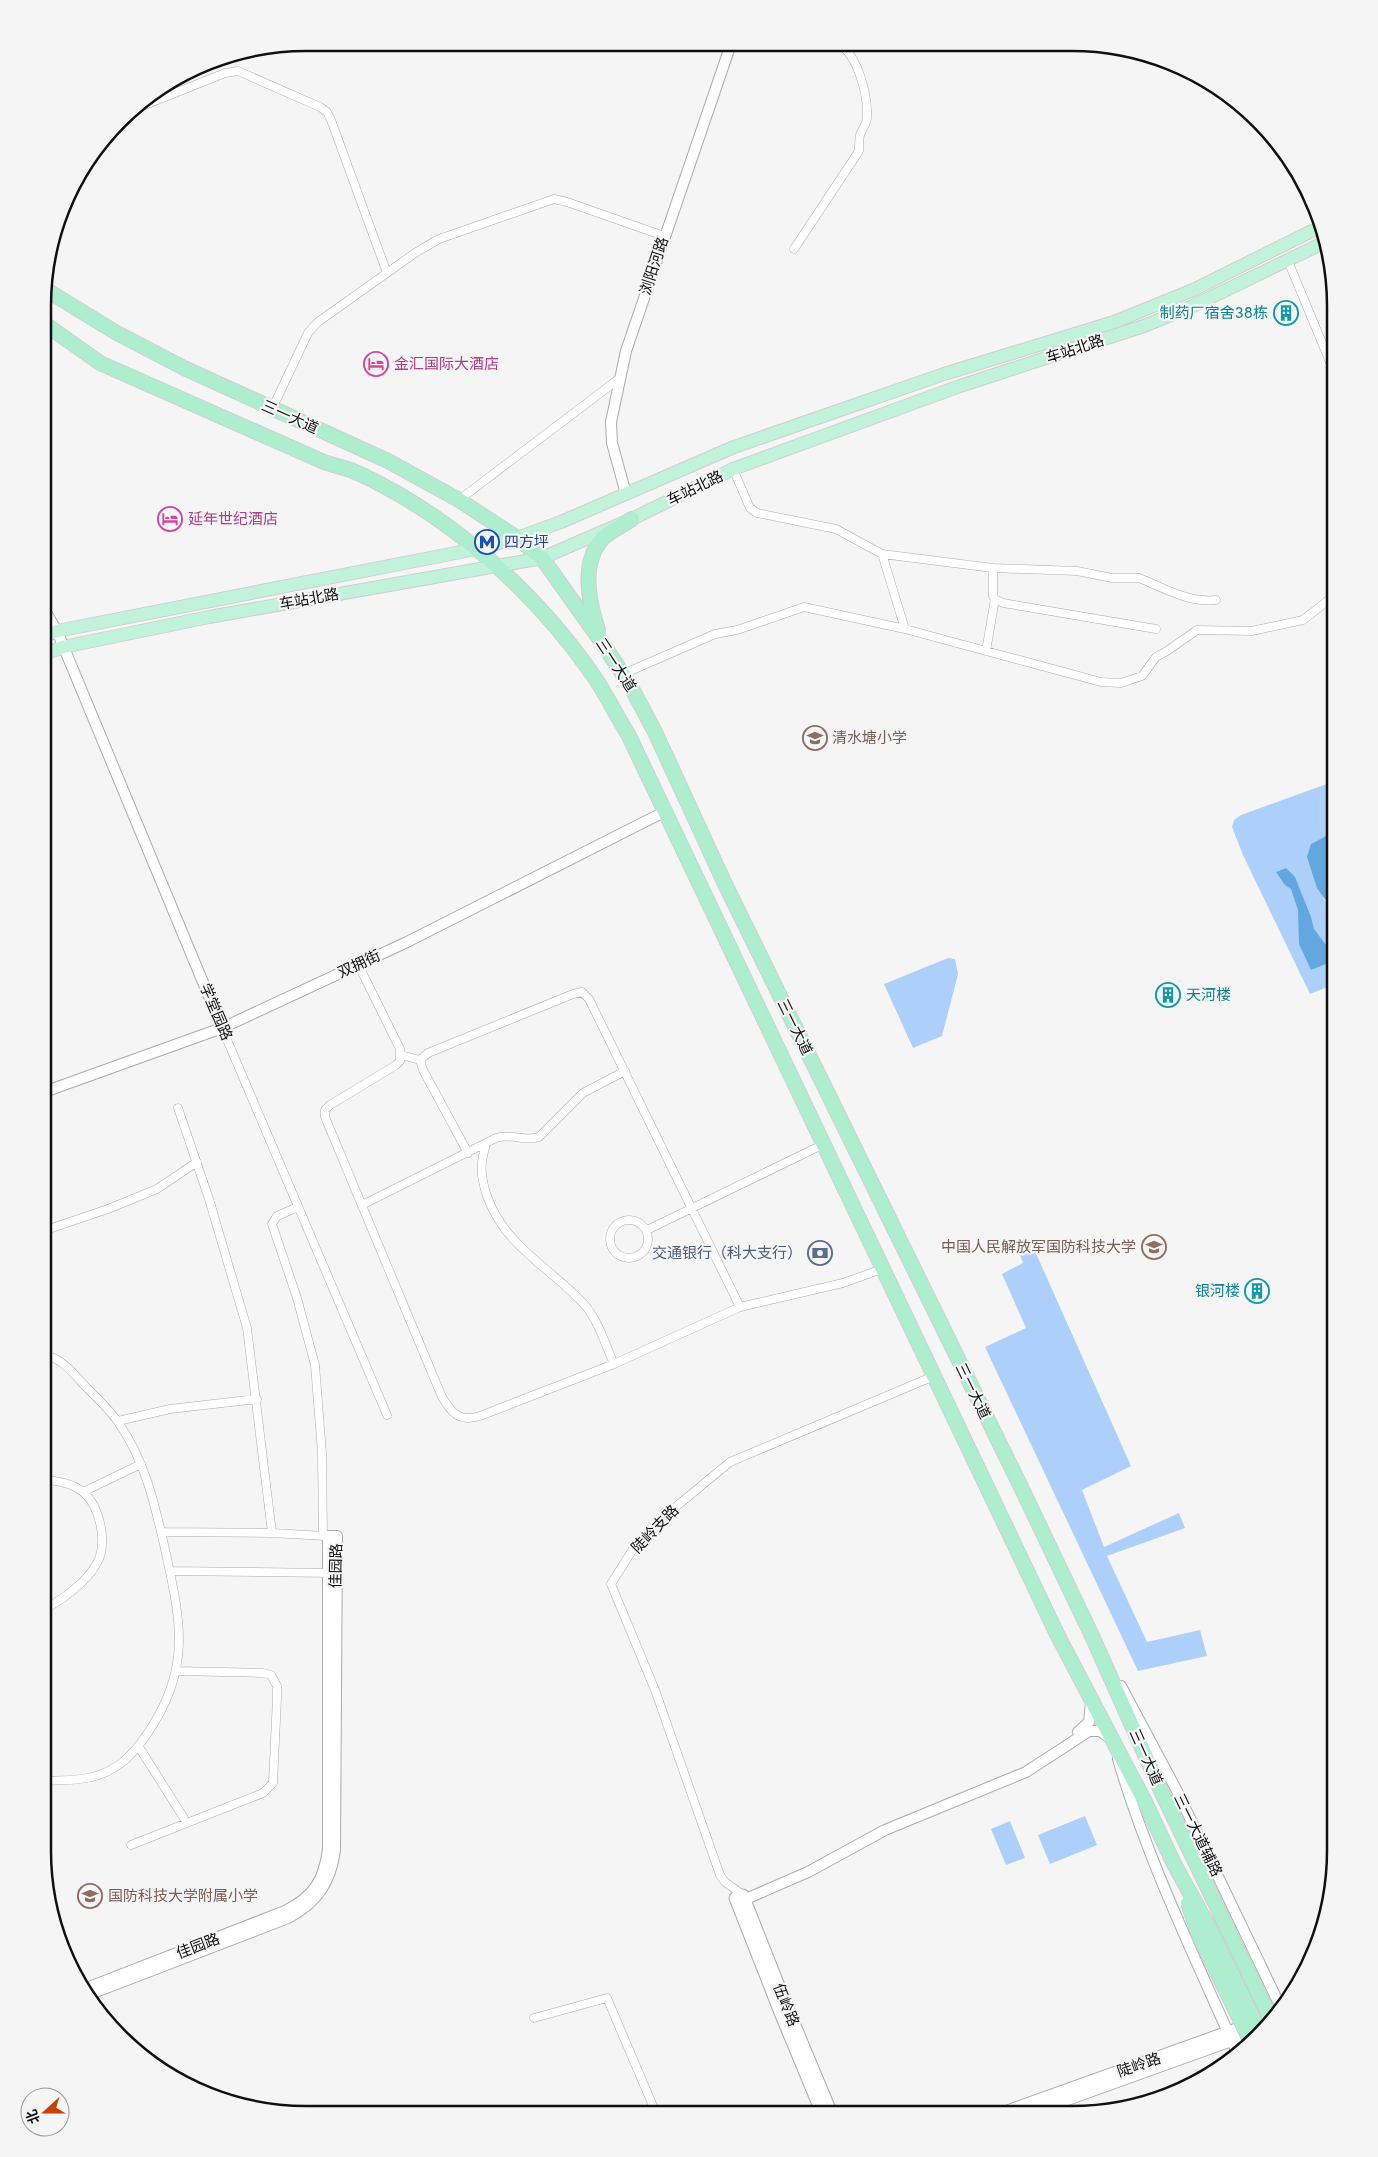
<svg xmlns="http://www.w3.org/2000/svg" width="1378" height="2157" font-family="Overpass,'Noto Sans SC',sans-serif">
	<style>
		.green { fill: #acd0fa }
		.water { fill: #63a7e0 }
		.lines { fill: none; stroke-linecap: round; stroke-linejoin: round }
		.minor-casing { stroke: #aaabac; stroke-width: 9 }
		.tertiary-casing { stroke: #aaabac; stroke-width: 12 }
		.secondary-casing { stroke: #aaabac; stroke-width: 13 }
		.primary-casing { stroke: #cfcfcf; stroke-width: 14 }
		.trunk-casing { stroke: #cfcfcf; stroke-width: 16 }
		.minor { stroke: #fff; stroke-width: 8 }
		.tertiary { stroke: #fff; stroke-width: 10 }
		.secondary { stroke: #fff; stroke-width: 11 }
		.primary { stroke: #c1f2da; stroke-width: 12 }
		.trunk { stroke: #aceece; stroke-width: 14 }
		.trunk-bridge-casing { stroke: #cfcfcf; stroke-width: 16; stroke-linecap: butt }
		.trunk-bridge { stroke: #aceece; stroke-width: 14 }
		.labels { text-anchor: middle; stroke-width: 4.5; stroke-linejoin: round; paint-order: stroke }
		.street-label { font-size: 15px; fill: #101010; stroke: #f5f5f6 }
		.culture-label { font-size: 15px; fill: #0d838f; stroke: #f5f5f6; text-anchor: end }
		.hotel-label { font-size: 15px; fill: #b23c85; stroke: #f5f5f6; text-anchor: start }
		.transit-label { font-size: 15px; fill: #164399; stroke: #f5f5f6; text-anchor: start }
		.education-label { font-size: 15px; fill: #785e54; stroke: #f5f5f6; text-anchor: start }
		.service-label { font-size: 15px; fill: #4e5e75; stroke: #f5f5f6; text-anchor: end }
		.rim { fill: none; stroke: #101010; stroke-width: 2.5 }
	</style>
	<rect width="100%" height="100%" fill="#f5f5f6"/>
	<path class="green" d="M1335,781V831L1311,844L1324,899L1335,913V984L1310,994L1243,855L1232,827L1234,820L1241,815Z
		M948,958L955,959L958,974L942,1036L913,1048L884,984Z
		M1034,1249L1131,1466L1082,1490L1104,1547L1179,1513L1185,1528L1107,1556L1147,1642L1200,1630L1207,1656L1138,1671L985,1347L1026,1328L1002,1274L1023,1263L1020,1255Z
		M1085,1816L1097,1845L1050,1864L1038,1835Z
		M1010,1821L1025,1858L1006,1865L991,1829Z"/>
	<path class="water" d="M1335,831V913L1317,888L1307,857L1311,844Z
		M1286,868L1295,877L1311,917L1314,929L1329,949L1331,960L1328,963L1311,970L1299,944L1298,910L1291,889L1285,885L1276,872Z"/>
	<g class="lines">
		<defs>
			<path id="minor" d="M789,44L805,47L825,44
				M130,111L225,73L238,71L320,107L327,112L331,120L387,273
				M794,249L859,151C859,146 859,140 860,135C862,129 867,124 867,117C868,96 858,54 838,44
				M1288,261L1335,374
				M272,409L308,333L318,322L415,253L439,239L554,199L567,202L664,236
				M733,469L750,508L757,513L836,529L882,554L993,568V596L995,599L1003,603L1156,629
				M459,500L620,378
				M882,554L905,629
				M993,568L1077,571L1112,578H1139C1164,588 1188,603 1216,600
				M986,651L995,599
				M623,674L715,634L737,630L804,607L905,629L1101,682L1121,683L1142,676L1156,657L1167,651L1197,630L1252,631L1303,620L1335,595
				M358,964L400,1049V1061L396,1065L330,1105L325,1110V1117L442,1397C452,1414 460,1422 480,1416L614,1364L740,1307L843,1283L882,1269
				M222,1028L387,1415
				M401,1055L420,1060
				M178,1108L209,1199L247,1328L272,1533
				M486,1144C480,1164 480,1175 487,1196C504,1245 549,1267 583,1303C598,1319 605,1344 614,1364
				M468,1153L423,1070L420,1060L428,1053L573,994L582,992L589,999L740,1307
				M362,1205L496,1138C511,1133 525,1142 539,1137L583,1093L625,1071
				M298,1207L277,1216L272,1224L297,1298L315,1365L322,1453L323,1536
				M610 1239a19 19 0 1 1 38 0a19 19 0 1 1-38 0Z
				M647,1230L824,1144
				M43,1231L108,1209L157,1189L197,1162
				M43,1314L47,1355
				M118,1421L170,1409L257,1399
				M83,1492L141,1464
				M162,1532L272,1533L326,1536
				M170,1571L333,1573
				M43,1610C62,1600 87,1582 97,1563C108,1543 100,1506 83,1492C72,1483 56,1481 43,1479
				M139,1747L187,1823
				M43,1781C59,1780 76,1781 92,1777C117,1771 133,1755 147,1734C192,1669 181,1622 165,1549C155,1505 145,1460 118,1422C109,1409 96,1397 85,1386C74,1374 60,1356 43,1355
				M131,1845L263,1793L273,1783L277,1698V1686L271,1675L263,1673L177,1671
				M743,1895L725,1882L720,1875L655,1690L611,1584L635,1546L678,1505L730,1462L934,1376
				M534,2018L607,1998L656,2113"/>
			<path id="tertiary" d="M626,494L612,443L611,422L626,351L731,44
				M44,609L57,631L222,1028
				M44,1092L222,1028L407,942L664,812
				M1121,1686L1177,1791L1282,2010
				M1078,1732L1089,1722L1091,1702
				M1118,1759C1148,1862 1195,1957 1238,2055
				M739,1902L808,1872L885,1830L1026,1772L1089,1731H1100L1111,1739
				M84,1989L285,1911C313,1897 324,1881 328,1849V1536H337L335,1850C331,1882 317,1903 288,1918L88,1995"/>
			<path id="secondary" d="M743,1895L789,2011L832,2114
				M735,1898L781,2015L822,2114
				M999,2114L1278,2014
				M1027,2114L1255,2032"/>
			<path id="primary" d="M44,636L57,631L476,549L517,538L561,522L734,447L944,374L1114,322L1193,290L1320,227
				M44,654L63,647L209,617L542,558L632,519L733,469L960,386L1144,326L1193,306L1323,243"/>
			<path id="trunk" d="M45,289L115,332L184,368L388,461L459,500L517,538L542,558L601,641L630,685L655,732L725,884L1020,1485L1093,1638L1162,1793
				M45,324L100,363L324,462C335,466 349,468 360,474C452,517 535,592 593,675C606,694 616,715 628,734L1057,1634L1145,1802
				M598,630C589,602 580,563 603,538C611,531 623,525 632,519"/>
		</defs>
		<use href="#minor" class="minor-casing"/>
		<use href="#tertiary" class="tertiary-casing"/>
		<use href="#secondary" class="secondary-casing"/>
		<use href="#primary" class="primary-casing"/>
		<use href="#trunk" class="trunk-casing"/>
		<use href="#minor" class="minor"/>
		<use href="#tertiary" class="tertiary"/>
		<use href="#secondary" class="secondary"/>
		<use href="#primary" class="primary"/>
		<use href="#trunk" class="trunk"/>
		<defs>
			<path id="trunk-bridge" d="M1162,1793L1272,2021
				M1145,1802L1174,1864L1210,1929L1260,2032
				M1188,1903L1199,1935L1251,2042"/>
		</defs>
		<use href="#trunk-bridge" class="trunk-bridge-casing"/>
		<use href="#trunk-bridge" class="trunk-bridge"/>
	</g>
	<defs>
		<symbol id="building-ring" viewBox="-11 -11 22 22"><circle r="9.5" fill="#f5f5f6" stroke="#0f9aa8" stroke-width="1.5"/><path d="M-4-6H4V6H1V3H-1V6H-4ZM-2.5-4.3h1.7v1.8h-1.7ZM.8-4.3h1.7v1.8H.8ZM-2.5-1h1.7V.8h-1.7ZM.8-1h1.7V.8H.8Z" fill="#0f9aa8"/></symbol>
		<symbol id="hotel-ring" viewBox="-11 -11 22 22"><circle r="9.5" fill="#f5f5f6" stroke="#d1479c" stroke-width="1.5"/><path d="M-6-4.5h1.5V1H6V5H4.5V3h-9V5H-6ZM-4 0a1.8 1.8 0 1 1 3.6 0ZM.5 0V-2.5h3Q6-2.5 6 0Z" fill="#d1479c"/></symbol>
		<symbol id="metro-ring" viewBox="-11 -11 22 22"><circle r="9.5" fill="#f5f5f6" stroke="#1a4fb4" stroke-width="1.5"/><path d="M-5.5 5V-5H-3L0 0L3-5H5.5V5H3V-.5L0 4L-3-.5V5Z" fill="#1a4fb4"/></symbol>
		<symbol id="school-ring" viewBox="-11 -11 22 22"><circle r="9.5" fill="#f5f5f6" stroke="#8d6e63" stroke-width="1.5"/><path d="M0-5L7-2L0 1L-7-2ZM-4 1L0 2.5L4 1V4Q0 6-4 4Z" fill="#8d6e63"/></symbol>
		<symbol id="university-ring" viewBox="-11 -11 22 22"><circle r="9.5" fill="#f5f5f6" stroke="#8d6e63" stroke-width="1.5"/><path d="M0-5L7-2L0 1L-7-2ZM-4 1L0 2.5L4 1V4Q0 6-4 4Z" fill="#8d6e63"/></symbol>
		<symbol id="bank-ring" viewBox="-11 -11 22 22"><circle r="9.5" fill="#f5f5f6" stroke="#5c6f8a" stroke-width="1.5"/><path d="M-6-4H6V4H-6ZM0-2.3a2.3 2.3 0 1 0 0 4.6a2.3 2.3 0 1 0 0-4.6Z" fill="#5c6f8a"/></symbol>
	</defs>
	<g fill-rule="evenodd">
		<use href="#building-ring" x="1272" y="299" width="28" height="28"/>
		<use href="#hotel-ring" x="362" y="350" width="28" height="28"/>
		<use href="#hotel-ring" x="156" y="505" width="28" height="28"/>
		<use href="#metro-ring" x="473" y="528" width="28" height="28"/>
		<use href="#school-ring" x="801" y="724" width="28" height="28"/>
		<use href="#building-ring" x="1154" y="981" width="28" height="28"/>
		<use href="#university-ring" x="1140" y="1233" width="28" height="28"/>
		<use href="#bank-ring" x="806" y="1239" width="28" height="28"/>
		<use href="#building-ring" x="1243" y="1277" width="28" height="28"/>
		<use href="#school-ring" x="76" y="1882" width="28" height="28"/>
	</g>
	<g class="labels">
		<g class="street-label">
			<text transform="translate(654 266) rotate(-72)" y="5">浏阳河路</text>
			<text transform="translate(1075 349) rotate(-18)" y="5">车站北路</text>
			<text transform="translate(290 417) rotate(24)" y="5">三一大道</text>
			<text transform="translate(695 488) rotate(-26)" y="5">车站北路</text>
			<text transform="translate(309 599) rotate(-10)" y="5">车站北路</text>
			<text transform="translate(616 665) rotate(57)" y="5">三一大道</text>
			<text transform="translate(359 964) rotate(-25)" y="5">双拥街</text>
			<text transform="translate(216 1012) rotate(67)" y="5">学堂园路</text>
			<text transform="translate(795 1027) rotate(64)" y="5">三一大道</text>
			<text transform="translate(973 1391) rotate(64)" y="5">三一大道</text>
			<text transform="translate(655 1529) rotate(-46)" y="5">陡岭支路</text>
			<text transform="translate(336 1566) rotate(-89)" y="5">佳园路</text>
			<text transform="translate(1146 1757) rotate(66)" y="5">三一大道</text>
			<text transform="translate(1198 1835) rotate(64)" y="5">三一大道辅路</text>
			<text transform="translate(198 1946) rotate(-21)" y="5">佳园路</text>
			<text transform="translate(786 2005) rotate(68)" y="5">伍岭路</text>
			<text transform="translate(1139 2065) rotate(-19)" y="5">陡岭路</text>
		</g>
		<g class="culture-label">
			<text x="1268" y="318">制药厂宿舍38栋</text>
			<text x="1186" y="1000" text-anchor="start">天河楼</text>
			<text x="1240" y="1296">银河楼</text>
		</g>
		<g class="hotel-label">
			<text x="394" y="369">金汇国际大酒店</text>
			<text x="188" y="524">延年世纪酒店</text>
		</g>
		<g class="transit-label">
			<text x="504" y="547">四方坪</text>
		</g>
		<g class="education-label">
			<text x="832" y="743">清水塘小学</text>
			<text x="1136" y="1252" text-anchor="end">中国人民解放军国防科技大学</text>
			<text x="108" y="1901">国防科技大学附属小学</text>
		</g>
		<g class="service-label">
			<text x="802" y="1258">交通银行（科大支行）</text>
		</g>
	</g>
	<path d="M0 0H1378V2157H0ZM306 51H1072A255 255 0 0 1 1327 306V1851A255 255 0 0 1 1072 2106H306A255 255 0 0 1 51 1851V306A255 255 0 0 1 306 51Z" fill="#f5f5f6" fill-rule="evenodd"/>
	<path class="rim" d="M306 51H1072A255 255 0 0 1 1327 306V1851A255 255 0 0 1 1072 2106H306A255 255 0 0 1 51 1851V306A255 255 0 0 1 306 51Z"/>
	<g transform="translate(45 2112) rotate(249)"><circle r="24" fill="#f5f5f6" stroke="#99999a"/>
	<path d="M0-4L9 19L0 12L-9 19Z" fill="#c74001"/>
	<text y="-8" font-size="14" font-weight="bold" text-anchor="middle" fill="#101010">北</text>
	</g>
</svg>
